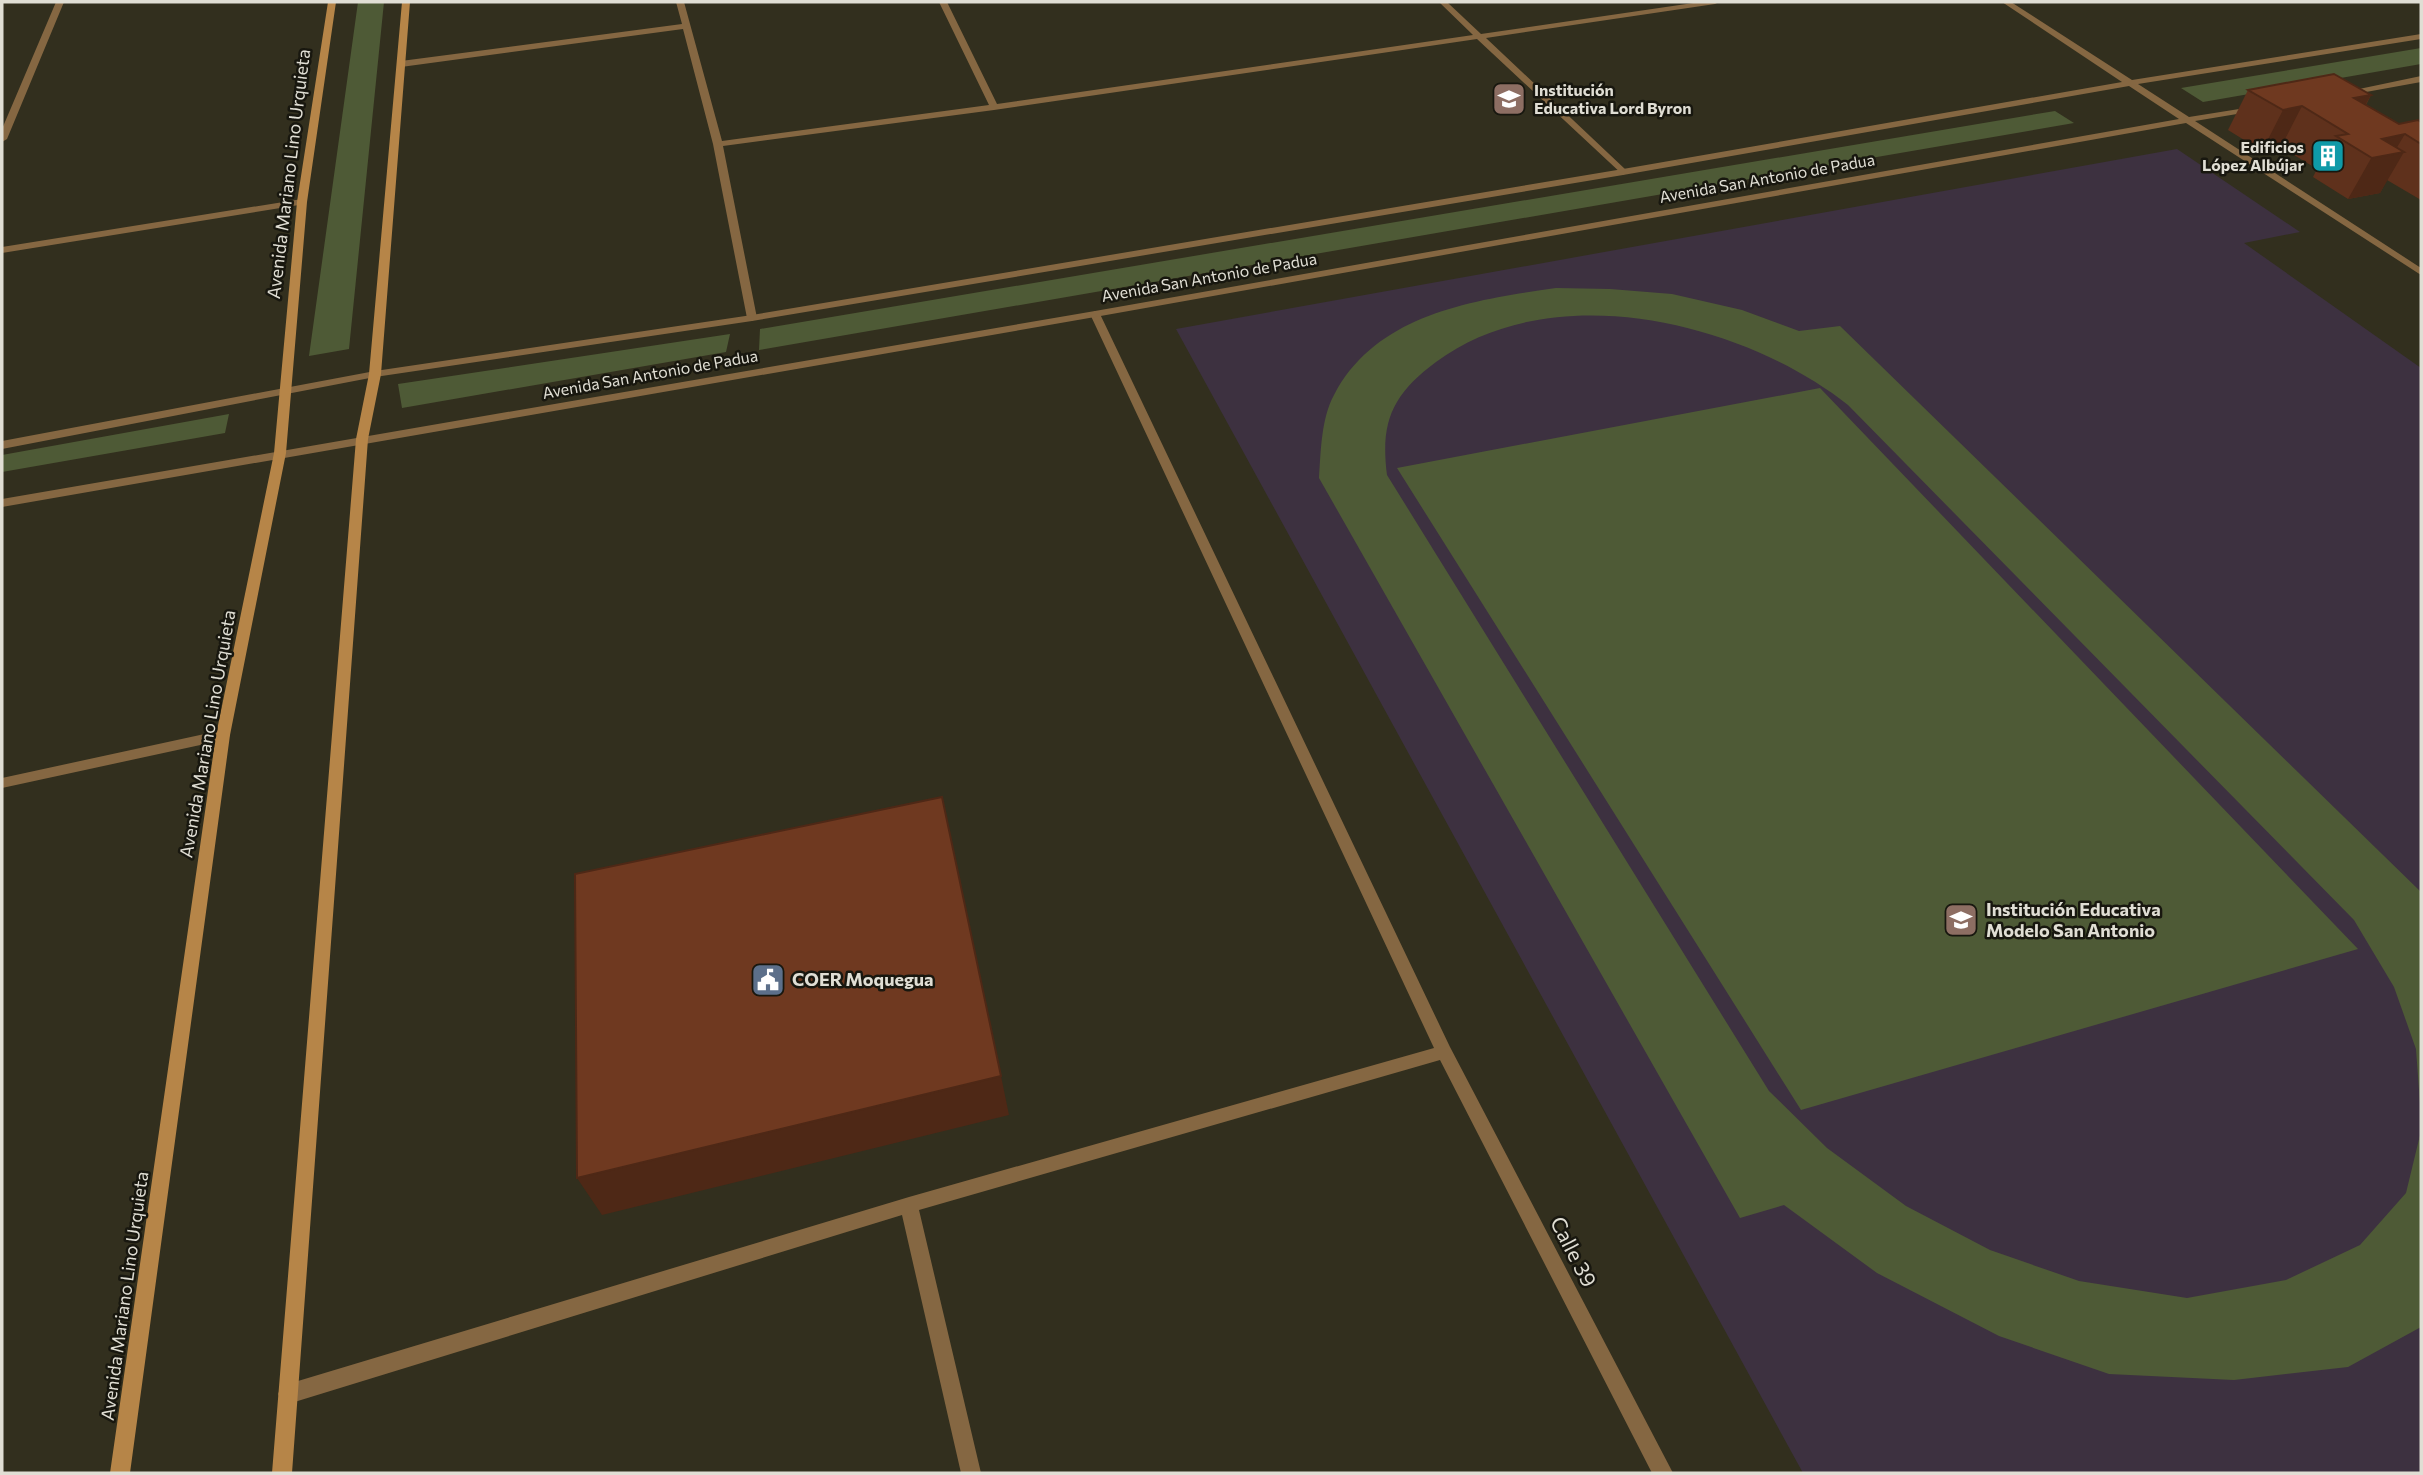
<svg xmlns="http://www.w3.org/2000/svg" width="2423" height="1475" font-family="Commissioner,sans-serif">
	<style>
		.education { fill: #3d3140 }
		.green { fill: #4e5a36 }
		.lines { fill: none; stroke-linecap: round; stroke-linejoin: round }
		.minor { fill: #856742; fill-rule: evenodd }
		.tertiary { fill: #856742; fill-rule: evenodd }
		.secondary { fill: #b68548; fill-rule: evenodd }
		.wall { fill: #5f311c }
		.shaded-wall { fill: #4e2816 }
		.building { fill: #6f3920; stroke: #4e2816; stroke-width: 2 }
		.labels { text-anchor: middle; stroke-width: 5; stroke-linejoin: round; paint-order: stroke }
		.far-poi-label { font-size: 16px; font-weight: bold; fill: #e0ded4; stroke: #18170f; text-anchor: start }
		.far-street-label { font-size: 16px; fill: #e0ded4; stroke: #18170f }
		.street-label { font-size: 18px; fill: #e0ded4; stroke: #18170f }
		.poi-label { font-size: 18px; font-weight: bold; fill: #e0ded4; stroke: #18170f; text-anchor: start }
		.near-street-label { font-size: 21px; fill: #e0ded4; stroke: #18170f }
	</style>
	<rect width="100%" height="100%" fill="#322f1e"/>
	<path class="education" d="M2177,149L2300,232L2244,243L2421,368V1473H1803L1176,329Z"/>
	<path class="green" d="M358,2H384L349,349L309,356Z
		M2421,48V64L2203,102L2181,88Z
		M2055,111L2074,123L759,350L760,329Z
		M1556,288L1610,289L1672,294L1742,310L1799,331L1840,326L2421,892V1117L2416,1049L2394,987L2354,920L1848,405C1743,322 1553,275 1436,362C1393,394 1380,421 1387,475L1769,1091L1827,1148L1906,1206L1990,1250L2079,1281L2187,1298L2286,1280L2360,1245L2406,1193L2421,1131V1327L2348,1367L2234,1380L2109,1374L1999,1336L1877,1273L1784,1205L1740,1218L1319,478C1321,451 1321,419 1334,395C1377,313 1474,300 1556,288Z
		M730,334L726,352L402,408L398,384Z
		M1820,388L2358,949L1801,1110L1397,468Z
		M229,414L225,433L2,472V455Z"/>
	<g class="lines">
		<path class="minor" d="M56,2H64L7,139L2,142V129Z
			M676,2H684L722,141L989,105L939,2H947L997,104L1473,35L1439,2H1447L1481,34L1700,2H1719L1715,4L1486,38L1626,170L1628,172L1623,175L1477,39L994,110L723,146L757,318L752,321L747,318L713,144L683,29L401,67L397,64L401,61L682,24Z
			M302,199L305,200V204L2,253V247Z
			M1095,311L1100,314L1450,1047L1673,1473H1652L1440,1060L919,1210L981,1473H961L902,1215L288,1404L281,1401L278,1394L281,1387L288,1384L909,1197L1434,1048L1090,314Z
			M223,730L228,731L230,735L228,739L2,788V778Z"/>
		<path class="tertiary" d="M2002,2H2011L2132,80L2421,34V39L2138,84L2189,117L2258,106L2259,108L2255,111L2195,121L2421,268V275L2186,123L1095,317L2,507V499L1095,311L2179,119L2129,86L1623,175L752,321L375,377L2,449V441L375,371L752,315L1623,169L2122,82Z
			M2421,76V82L2344,96L2340,93Z"/>
		<path class="secondary" d="M328,2H336L307,202L286,453L230,735L130,1473H110L216,735L274,453L297,202Z
			M402,2H410L381,374L368,439L292,1473H272L356,439L369,374Z"/>
	</g>
	<path class="wall" d="M2248,90L2371,95L2366,105L2399,124L2421,122V200L2387,180L2380,193L2348,199L2313,177L2317,169L2281,147L2262,151L2228,130Z"/>
	<path class="shaded-wall" d="M2371,95L2348,135L2354,98Z
		M2302,106L2281,147L2262,151L2283,110Z
		M2405,134L2393,154L2404,152L2380,193L2348,199L2382,139Z
		M1001,1076L1009,1115L602,1215L577,1178Z"/>
	<path class="building" d="M2334,74L2371,95L2354,98L2399,124L2418,120L2421,122V144L2405,134L2382,139L2404,152L2372,158L2336,136L2348,134L2302,106L2283,110L2248,90Z
		M942,797L1001,1076L577,1178L575,874Z"/>
	<defs>
		<symbol id="school-square" viewBox="-11 -11 22 22"><rect x="-9" y="-9" width="18" height="18" rx="4" fill="#8d6e63" stroke="#18170f"/><path d="M0-5L7-2L0 1L-7-2ZM-4 1L0 2.5L4 1V4Q0 6-4 4Z" fill="#fff"/></symbol>
		<symbol id="building-square" viewBox="-11 -11 22 22"><rect x="-9" y="-9" width="18" height="18" rx="4" fill="#0f9aa8" stroke="#18170f"/><path d="M-4-6H4V6H1V3H-1V6H-4ZM-2.5-4.3h1.7v1.8h-1.7ZM.8-4.3h1.7v1.8H.8ZM-2.5-1h1.7V.8h-1.7ZM.8-1h1.7V.8H.8Z" fill="#fff"/></symbol>
		<symbol id="civic-square" viewBox="-11 -11 22 22"><rect x="-9" y="-9" width="18" height="18" rx="4" fill="#5c6f8a" stroke="#18170f"/><path d="M-.6-6.5H3V-4.5H.6V-3L4-1V1h2V6H-6V1h2V-1L-.6-3ZM-1.2 2.5V6h2.4V2.5Z" fill="#fff"/></symbol>
	</defs>
	<g fill-rule="evenodd">
		<use href="#school-square" x="1490" y="80" width="38" height="38"/>
		<use href="#building-square" x="2309" y="137" width="38" height="38"/>
		<use href="#school-square" x="1942" y="901" width="38" height="38"/>
		<use href="#civic-square" x="749" y="961" width="38" height="38"/>
	</g>
	<g class="labels">
		<g class="far-poi-label">
			<text x="1534" y="96">Institución<tspan x="1534" dy="18">Educativa Lord Byron</tspan></text>
			<text x="2304" y="153" text-anchor="end">Edificios<tspan x="2304" dy="18">López Albújar</tspan></text>
		</g>
		<g class="far-street-label">
			<text transform="translate(1767 178) rotate(-10)" y="6">Avenida San Antonio de Padua</text>
			<text transform="translate(1209 277) rotate(-10)" y="6">Avenida San Antonio de Padua</text>
			<text transform="translate(650 374) rotate(-10)" y="6">Avenida San Antonio de Padua</text>
		</g>
		<g class="street-label">
			<text transform="translate(289 174) rotate(-83)" y="6">Avenida Mariano Lino Urquieta</text>
			<text transform="translate(208 734) rotate(-80)" y="6">Avenida Mariano Lino Urquieta</text>
			<text transform="translate(125 1296) rotate(-82)" y="6">Avenida Mariano Lino Urquieta</text>
		</g>
		<g class="poi-label">
			<text x="1986" y="916">Institución Educativa<tspan x="1986" dy="21">Modelo San Antonio</tspan></text>
			<text x="792" y="986">COER Moquegua</text>
		</g>
		<g class="near-street-label">
			<text transform="translate(1573 1252) rotate(63)" y="7">Calle 39</text>
		</g>
	</g>
	<rect width="2423" height="1475" fill="none" stroke="#e0ded4" stroke-width="7"/>
</svg>
